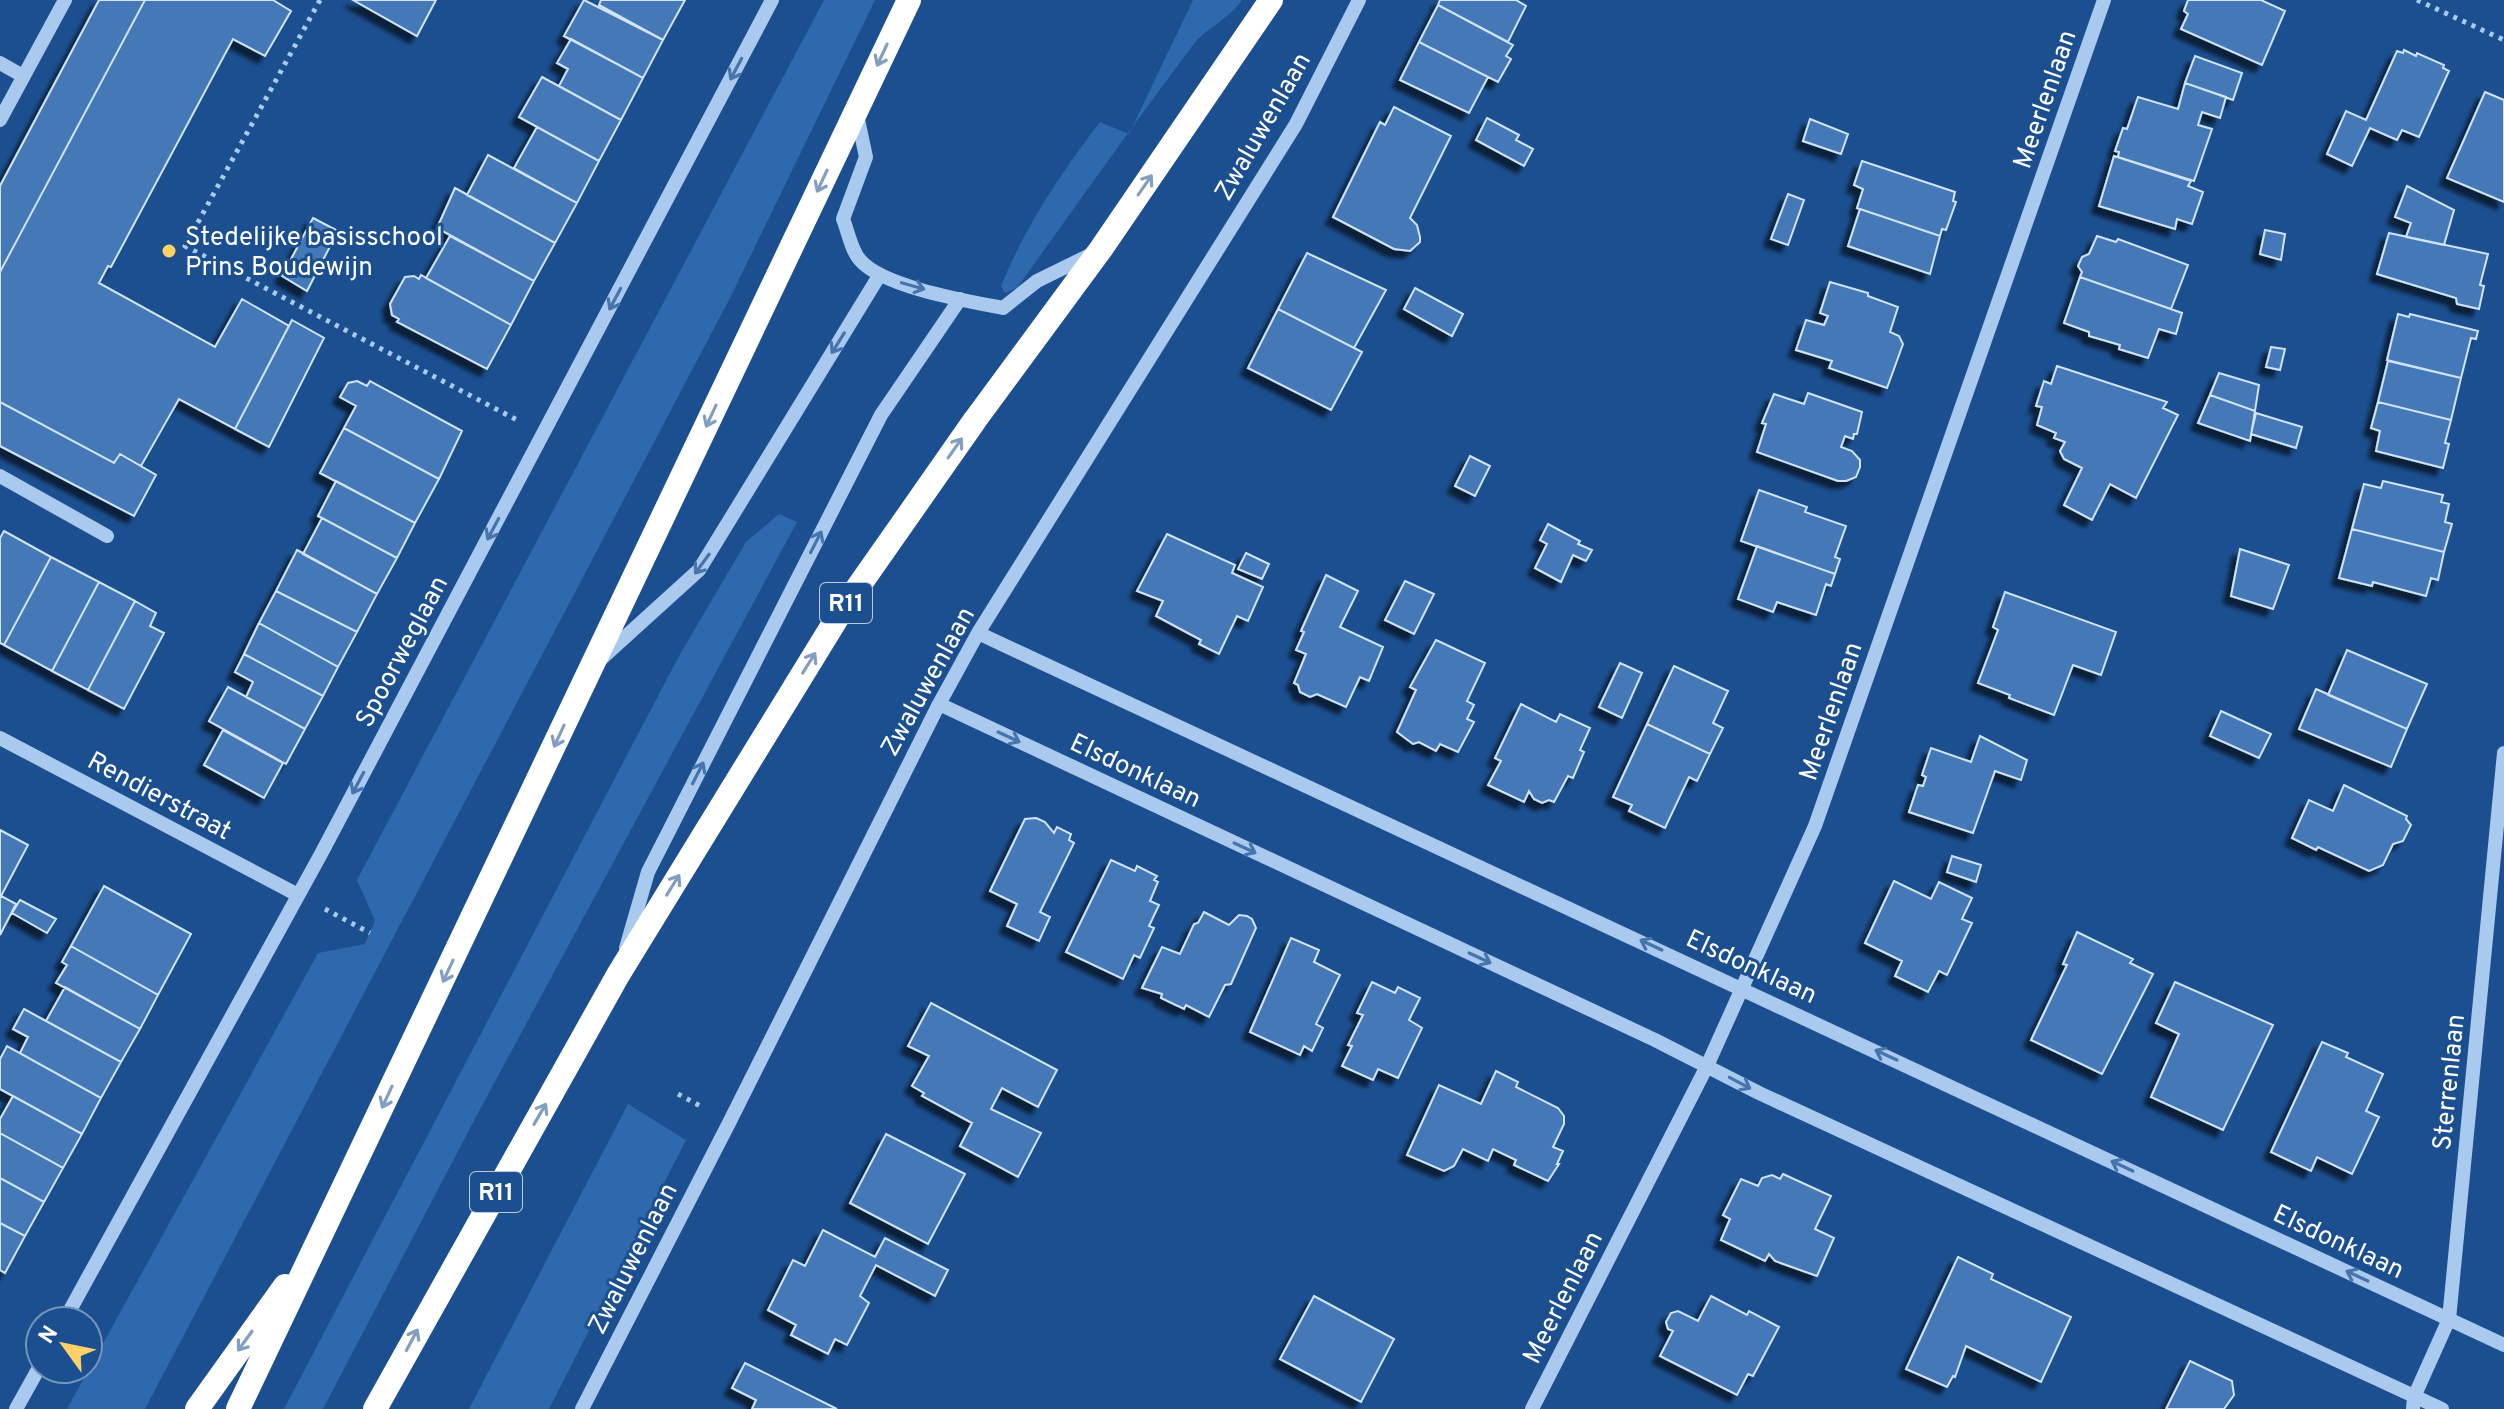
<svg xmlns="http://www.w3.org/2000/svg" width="2504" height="1409" font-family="Overpass,sans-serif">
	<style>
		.green { fill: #2e69ad }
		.building { fill: #4478b7; stroke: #cfe3fa; stroke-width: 2; filter: url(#shadow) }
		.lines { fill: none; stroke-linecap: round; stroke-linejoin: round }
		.path { stroke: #a9c9ee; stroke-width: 5; stroke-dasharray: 4 6; stroke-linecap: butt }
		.minor { stroke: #a9c9ee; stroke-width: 14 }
		.highway { stroke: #fff; stroke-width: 24 }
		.oneway { stroke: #829ec1 }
		.oneway2 { stroke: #4674ac }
		.poi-dot { fill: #ffd166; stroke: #1b4f8f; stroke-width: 3 }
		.labels { text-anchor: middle; stroke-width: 6; stroke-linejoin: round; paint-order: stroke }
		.shield { fill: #1b4f8f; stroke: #bbcadd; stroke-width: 2 }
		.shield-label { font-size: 24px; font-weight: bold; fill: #fff }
		.street-label { font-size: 26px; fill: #fff; stroke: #1b4f8f }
		.poi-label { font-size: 26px; fill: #fff; stroke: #1b4f8f; text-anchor: start }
	</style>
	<defs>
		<filter id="shadow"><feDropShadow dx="-7" dy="7" stdDeviation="2" flood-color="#0009"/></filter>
	</defs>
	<rect width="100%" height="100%" fill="#1b4f8f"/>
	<path class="green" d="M824,0H875L730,298L145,1409H67L318,953L365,944L375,921L357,880Z
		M1193,0H1242C1227,21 1207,27 1193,45C1133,125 1075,207 1017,288L1005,293L1001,286C1027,223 1059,176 1100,122L1129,134Z
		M779,514L797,522L477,1115L323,1409H284L679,656L746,542Z
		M628,1104L686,1140L549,1409H469Z"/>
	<path class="building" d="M99,0H145L0,272V186Z
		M145,0H273L291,11L265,56L233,39L111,267L108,266L99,283L215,347L242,299L289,326L235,429L179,399L141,466L120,454L114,463L0,402V272Z
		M353,0H436L417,36Z
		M584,0L663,40L643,78L564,36Z
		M601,0H685L663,40L599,5Z
		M1440,0H1516L1526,6L1508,42L1438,5Z
		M2188,0H2261L2285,11L2262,65L2181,29L2188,14L2184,11Z
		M1438,5L1513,45L1506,56L1511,59L1498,82L1419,42Z
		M571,39L643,78L621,120L559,86L568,69L557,63Z
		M1419,42L1488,77L1469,113L1400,80Z
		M2404,50L2416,56L2417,53L2444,65L2443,68L2449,71L2419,137L2402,130L2397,140L2370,128L2352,166L2327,154L2346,111L2366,120L2397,51L2403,53Z
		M2195,56L2242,73L2233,100L2185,83Z
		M542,77L621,120L599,161L519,117Z
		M2185,83L2226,97L2220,118L2202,112L2198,125L2212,129L2194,181L2118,157L2119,152L2115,151L2123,128L2127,129L2138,97L2178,109Z
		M2485,92L2504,100V202L2447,178Z
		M1394,107L1451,136L1410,218L1417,225L1420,237V242L1410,251L1394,249L1333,217L1380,122L1385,125Z
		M1487,118L1519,135L1516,140L1533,149L1524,166L1476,140Z
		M1810,119L1848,134L1841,154L1803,141Z
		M537,127L599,161L577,203L514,168Z
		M488,155L577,203L555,243L467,195Z
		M2114,156L2191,181L2188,186L2203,192L2192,224L2177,219L2175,229L2099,206Z
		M1862,161L1955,192L1953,201L1956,202L1946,230L1942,229L1940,236L1857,208L1863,189L1854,185Z
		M2407,186L2454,210L2444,245L2406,237L2411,223L2395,217Z
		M455,188L555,243L534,281L437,228Z
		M1788,194L1804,200L1788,245L1771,239Z
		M1860,209L1940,236L1930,274L1848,246Z
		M313,218L338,231L307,291L282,276Z
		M2265,230L2285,234L2281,260L2260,254Z
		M2389,233L2488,254L2480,285L2484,286L2479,309L2457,304L2456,298L2377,274Z
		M450,236L534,281L511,325L426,278Z
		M2097,236L2116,242L2118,239L2188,265L2171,309L2080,277L2082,272L2078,266L2082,257L2089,254Z
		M1307,253L1386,290L1354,348L1278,309Z
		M421,275L511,325L487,369L397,322L399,319L392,315L390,304L405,277L414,276L419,279Z
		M2080,277L2182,313L2176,334L2159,329L2148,358L2119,349L2120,345L2089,336V332L2064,323Z
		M1830,282L1868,293V296L1898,307L1890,332L1899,336L1903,344L1887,388L1829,368L1832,361L1796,350L1806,320L1824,325L1828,316L1820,313Z
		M1415,288L1463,314L1452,336L1404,309Z
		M1278,309L1362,352L1331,410L1248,368Z
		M2398,314L2409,317L2410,314L2478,331L2476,339L2471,338L2461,378L2387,360Z
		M292,320L324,338L269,447L235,429Z
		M2271,347L2285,349L2280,370L2266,367Z
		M2388,361L2461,378L2451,420L2378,402Z
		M2057,366L2167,402L2163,408L2178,415L2136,498L2110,484L2092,520L2064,505L2082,468L2064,459L2060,451L2065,442L2054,438L2056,433L2037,425L2042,407L2036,406L2044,381L2051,384Z
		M2219,373L2259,385L2255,411L2210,395Z
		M357,381L367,386L370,381L462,431L439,479L344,428L356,406L340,397L348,383Z
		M1808,393L1862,412L1857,434H1854L1853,439L1845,436L1841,447L1852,451L1860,460V467L1856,477L1846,481H1838L1757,452L1766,424L1762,423L1774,394L1804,404Z
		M2210,395L2255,411L2250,441L2198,423Z
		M0,402L114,463L120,454L156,475L134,516L0,446Z
		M2378,402L2451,420L2445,443L2449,444L2443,468L2376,451L2380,431L2371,428Z
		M2256,413L2302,427L2296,448L2251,434Z
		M344,428L439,479L415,523L320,473Z
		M1470,456L1490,466L1475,496L1455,486Z
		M336,481L415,523L397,558L318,516Z
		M2383,481L2443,495L2441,502L2449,504L2445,522L2452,524L2444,552L2352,529L2364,484L2381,488Z
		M1759,490L1807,507L1805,512L1846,526L1835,557L1840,559L1835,574L1741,541Z
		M322,518L397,558L377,594L303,554Z
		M1548,524L1580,541L1578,544L1592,550L1586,561L1573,555L1561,582L1535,568L1547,544L1540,540Z
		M2352,529L2444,552L2438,580L2431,578L2426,596L2373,582L2372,586L2339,578Z
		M4,531L51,557L4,645L0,643V538Z
		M1167,534L1235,565L1232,573L1263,587L1248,621L1237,616L1219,654L1199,644L1201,640L1156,616L1163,601L1137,591Z
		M1757,546L1835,574L1831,586L1826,584L1816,615L1777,602L1773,612L1738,599Z
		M2240,549L2289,565L2273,609L2231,596Z
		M297,550L377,594L357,632L276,591Z
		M1246,553L1269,564L1262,579L1238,569Z
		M51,557L99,582L52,671L4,645Z
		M1326,575L1358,591L1340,627L1383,647L1369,681L1360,677L1346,707L1317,694L1310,697L1300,692L1298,685L1294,683L1306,654L1296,650L1304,632L1301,631Z
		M1405,581L1434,594L1414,634L1385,620Z
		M99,582L135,601L88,690L52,671Z
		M276,591L357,632L338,667L259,623Z
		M2005,592L2116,632L2101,675L2073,665L2054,715L2009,698L2010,695L1978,683L1998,630L1993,627Z
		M135,601L156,613L150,626L164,633L124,709L88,690Z
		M259,623L338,667L323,696L244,654Z
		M1436,640L1485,663L1467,701L1474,705L1467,719L1474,722L1458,752L1440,744L1436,751L1419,742L1413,744L1397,732L1416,690L1410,687Z
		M2347,650L2427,684L2407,729L2328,695Z
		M244,654L323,696L305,729L246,697L253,682L235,672Z
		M1620,663L1642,673L1622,718L1599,707Z
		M1674,666L1728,691L1713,723L1723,728L1710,754L1647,724Z
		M228,687L305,729L286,764L209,721Z
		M2316,689L2407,729L2391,767L2299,729Z
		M1521,704L1556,722L1560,714L1590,728L1580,750L1584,752L1573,778L1568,776L1554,802L1549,800L1542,803L1534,799L1529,791L1524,802L1488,785L1501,761L1495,758Z
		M2221,711L2271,734L2259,758L2210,736Z
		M1647,724L1710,754L1697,781L1689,777L1665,828L1629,811L1632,805L1613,797Z
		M223,730L283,763L264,798L204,765Z
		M1980,736L2027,760L2021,780L1995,771L1973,833L1909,812L1918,785L1923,786L1926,777L1922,775L1931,748L1971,762Z
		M2344,785L2407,816L2406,819L2411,825L2403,841L2393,844L2383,865L2369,871L2318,847L2316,850L2292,838L2309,800L2333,811Z
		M1036,818L1045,822L1054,833L1057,827L1071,834L1069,840L1074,843L1040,912L1050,917L1039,941L1007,926L1017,904L990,891L1025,819Z
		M0,830L28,845L1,896L16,904L0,935Z
		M1952,856L1981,865L1976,882L1947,872Z
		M1111,860L1135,871L1137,866L1157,876L1154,880L1158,882L1150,901L1159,905L1149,926L1154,928L1140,958L1134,955L1123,979L1066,952Z
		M1894,881L1931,899L1939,882L1972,898L1962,919L1972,923L1947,975L1939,971L1928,992L1895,976L1902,961L1865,943Z
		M104,886L191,934L158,995L71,946Z
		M20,900L56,919L47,933L12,913Z
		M1204,912L1229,925L1239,915L1247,916L1252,919L1256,928L1231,984L1225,985L1209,1017L1186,1005L1184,1009L1161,998L1162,994L1142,988L1162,947L1180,954L1194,924L1198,923Z
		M2077,932L2133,959L2130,963L2153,974L2102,1074L2031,1040L2067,965L2063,964Z
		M1291,938L1319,950L1314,962L1340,975L1316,1024L1323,1028L1312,1051L1304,1046L1300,1055L1250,1032Z
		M71,946L158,995L140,1029L56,983L67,965L62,962Z
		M1372,982L1395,993L1398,987L1420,998L1409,1020L1422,1028L1398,1078L1378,1069L1373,1080L1342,1066L1352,1046L1348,1045L1363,1015L1357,1013Z
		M2175,982L2273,1025L2223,1130L2151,1097L2179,1034L2156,1023Z
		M65,987L140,1029L121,1062L46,1021Z
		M931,1003L1057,1070L1038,1107L1002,1088L991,1109L1041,1133L1018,1177L960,1146L972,1123L922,1096L924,1093L912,1086L929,1056L908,1046Z
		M24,1009L121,1062L101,1098L20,1053L28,1037L13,1029Z
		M2322,1042L2348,1053L2346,1057L2383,1074L2366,1111L2379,1117L2352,1174L2317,1157L2311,1171L2271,1152Z
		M7,1046L101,1098L82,1134L0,1089V1059Z
		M1496,1071L1518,1082L1516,1087L1558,1108L1564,1116V1124L1553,1147L1563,1151L1557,1164H1559L1548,1181L1514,1165L1516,1160L1493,1149L1488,1161L1463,1149L1454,1166L1444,1171L1407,1155L1439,1085L1481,1104Z
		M13,1096L82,1134L63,1168L0,1133V1119Z
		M0,1133L63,1168L44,1202L0,1178Z
		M886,1134L965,1174L928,1244L850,1203Z
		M1783,1174L1831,1196L1815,1229L1834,1238L1817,1276L1775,1261L1769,1254L1765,1261L1721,1240L1730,1219L1723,1215L1741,1179L1758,1186L1762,1178L1772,1175L1780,1179Z
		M0,1178L44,1202L25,1236L0,1223Z
		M0,1223L25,1236L5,1273L0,1270Z
		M823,1230L875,1257L885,1238L948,1270L935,1296L876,1265L860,1296L869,1303L847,1345L835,1339L828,1354L791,1335L796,1325L768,1310L793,1260L805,1266Z
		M1958,1257L1993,1274L1991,1279L2071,1317L2041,1382L1966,1346L1955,1377L1953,1376L1947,1387L1906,1369Z
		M1314,1296L1394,1339L1361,1402L1280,1359Z
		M1711,1296L1747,1315L1749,1311L1779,1327L1753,1376L1748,1374L1737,1395L1660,1356L1673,1331L1668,1329L1666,1322L1671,1313L1678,1311L1698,1321Z
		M2190,1361L2232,1381L2234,1395L2224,1409H2166Z
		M745,1363L837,1409H752L756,1400L732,1388Z"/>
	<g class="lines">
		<path class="path" d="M320,0L185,246L517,420
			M2417,0L2504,40
			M325,909L370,933
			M678,1094L704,1108"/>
		<path class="minor" d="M0,63L23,76
			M857,115L866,157L843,219C848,231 851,250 860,260C883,287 967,301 1003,308L1037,281L1092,254
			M0,120L65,0
			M0,476L107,536
			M978,633L2504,1345
			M602,658L699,570L879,276
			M939,704L1655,1040L1759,1093L2442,1409
			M0,738L298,895
			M626,948L648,872L881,415L960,299
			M64,1321L321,854L772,0
			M16,1409L40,1366
			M582,1409L730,1121L939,704L978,633L1296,124L1359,0
			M1532,1409L1707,1066L1815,826L2104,0
			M2413,1409L2414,1397L2449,1319L2504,753"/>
		<path class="highway" d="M197,1409L285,1286
			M238,1409L909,0
			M375,1409L618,975L842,610L975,420L1101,249L1271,0"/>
	</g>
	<defs><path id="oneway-shaft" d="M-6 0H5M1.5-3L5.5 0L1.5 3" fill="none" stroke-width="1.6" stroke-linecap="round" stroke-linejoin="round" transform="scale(2)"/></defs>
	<g class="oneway">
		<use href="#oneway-shaft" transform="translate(882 55) rotate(115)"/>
		<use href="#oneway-shaft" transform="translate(822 181) rotate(115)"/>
		<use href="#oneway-shaft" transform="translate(1145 185) rotate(-55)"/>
		<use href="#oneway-shaft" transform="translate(711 416) rotate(115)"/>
		<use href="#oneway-shaft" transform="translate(955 448) rotate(-55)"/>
		<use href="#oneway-shaft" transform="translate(809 663) rotate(-58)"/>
		<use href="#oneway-shaft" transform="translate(559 736) rotate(115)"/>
		<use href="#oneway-shaft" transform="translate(673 885) rotate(-58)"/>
		<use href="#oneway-shaft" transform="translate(448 971) rotate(115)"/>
		<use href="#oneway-shaft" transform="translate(387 1097) rotate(115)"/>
		<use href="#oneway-shaft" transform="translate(540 1114) rotate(-60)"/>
		<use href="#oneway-shaft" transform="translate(412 1340) rotate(-62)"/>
		<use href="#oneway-shaft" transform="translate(245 1341) rotate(126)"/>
	</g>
	<g class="oneway2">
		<use href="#oneway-shaft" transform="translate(736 69) rotate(118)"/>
		<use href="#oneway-shaft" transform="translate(913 286) rotate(16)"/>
		<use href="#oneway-shaft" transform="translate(615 299) rotate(118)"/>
		<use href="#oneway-shaft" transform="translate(838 343) rotate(122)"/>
		<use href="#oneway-shaft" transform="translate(493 529) rotate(118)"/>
		<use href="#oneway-shaft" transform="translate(816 542) rotate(-63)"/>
		<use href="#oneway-shaft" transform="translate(702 564) rotate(126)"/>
		<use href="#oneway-shaft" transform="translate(1009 737) rotate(25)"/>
		<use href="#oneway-shaft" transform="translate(698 773) rotate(-63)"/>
		<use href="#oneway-shaft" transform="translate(358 783) rotate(118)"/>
		<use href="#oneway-shaft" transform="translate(1245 848) rotate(25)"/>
		<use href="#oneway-shaft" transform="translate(1651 945) rotate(-155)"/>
		<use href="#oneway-shaft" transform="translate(1480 958) rotate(25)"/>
		<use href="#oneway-shaft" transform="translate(1886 1055) rotate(-155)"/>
		<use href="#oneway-shaft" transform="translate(1740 1083) rotate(28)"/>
		<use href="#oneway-shaft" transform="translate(2122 1166) rotate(-155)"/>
		<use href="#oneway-shaft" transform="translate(2357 1276) rotate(-155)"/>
	</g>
	<circle class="poi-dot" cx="169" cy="251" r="8"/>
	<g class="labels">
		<g class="shield">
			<rect x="820" y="583" width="52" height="40" rx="6"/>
			<rect x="470" y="1172" width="52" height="40" rx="6"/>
		</g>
		<g class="shield-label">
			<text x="846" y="611">R11</text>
			<text x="496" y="1200">R11</text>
		</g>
		<g class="street-label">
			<text transform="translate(2044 99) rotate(-71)" y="9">Meerlenlaan</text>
			<text transform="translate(1262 126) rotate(-60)" y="9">Zwaluwenlaan</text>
			<text transform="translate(401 651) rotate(-62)" y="9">Spoorweglaan</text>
			<text transform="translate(927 681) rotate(-61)" y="9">Zwaluwenlaan</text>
			<text transform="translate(1830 711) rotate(-71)" y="9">Meerlenlaan</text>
			<text transform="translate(1136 770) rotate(25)" y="9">Elsdonklaan</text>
			<text transform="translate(160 795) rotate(28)" y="9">Rendierstraat</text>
			<text transform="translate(1752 966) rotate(25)" y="9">Elsdonklaan</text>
			<text transform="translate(2448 1082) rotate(-84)" y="9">Sterrenlaan</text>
			<text transform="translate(2339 1241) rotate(25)" y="9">Elsdonklaan</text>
			<text transform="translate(632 1258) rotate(-63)" y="9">Zwaluwenlaan</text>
			<text transform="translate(1562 1297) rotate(-63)" y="9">Meerlenlaan</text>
		</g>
		<g class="poi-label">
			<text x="185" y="245">Stedelijke basisschool<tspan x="185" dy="30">Prins Boudewijn</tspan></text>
		</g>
	</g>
	<g transform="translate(64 1345) rotate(303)"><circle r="38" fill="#1b4f8f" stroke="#7695bc" stroke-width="2"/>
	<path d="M0-6L14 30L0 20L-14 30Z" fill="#ffd166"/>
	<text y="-12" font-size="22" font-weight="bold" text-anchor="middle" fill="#ffffff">N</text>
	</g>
</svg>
